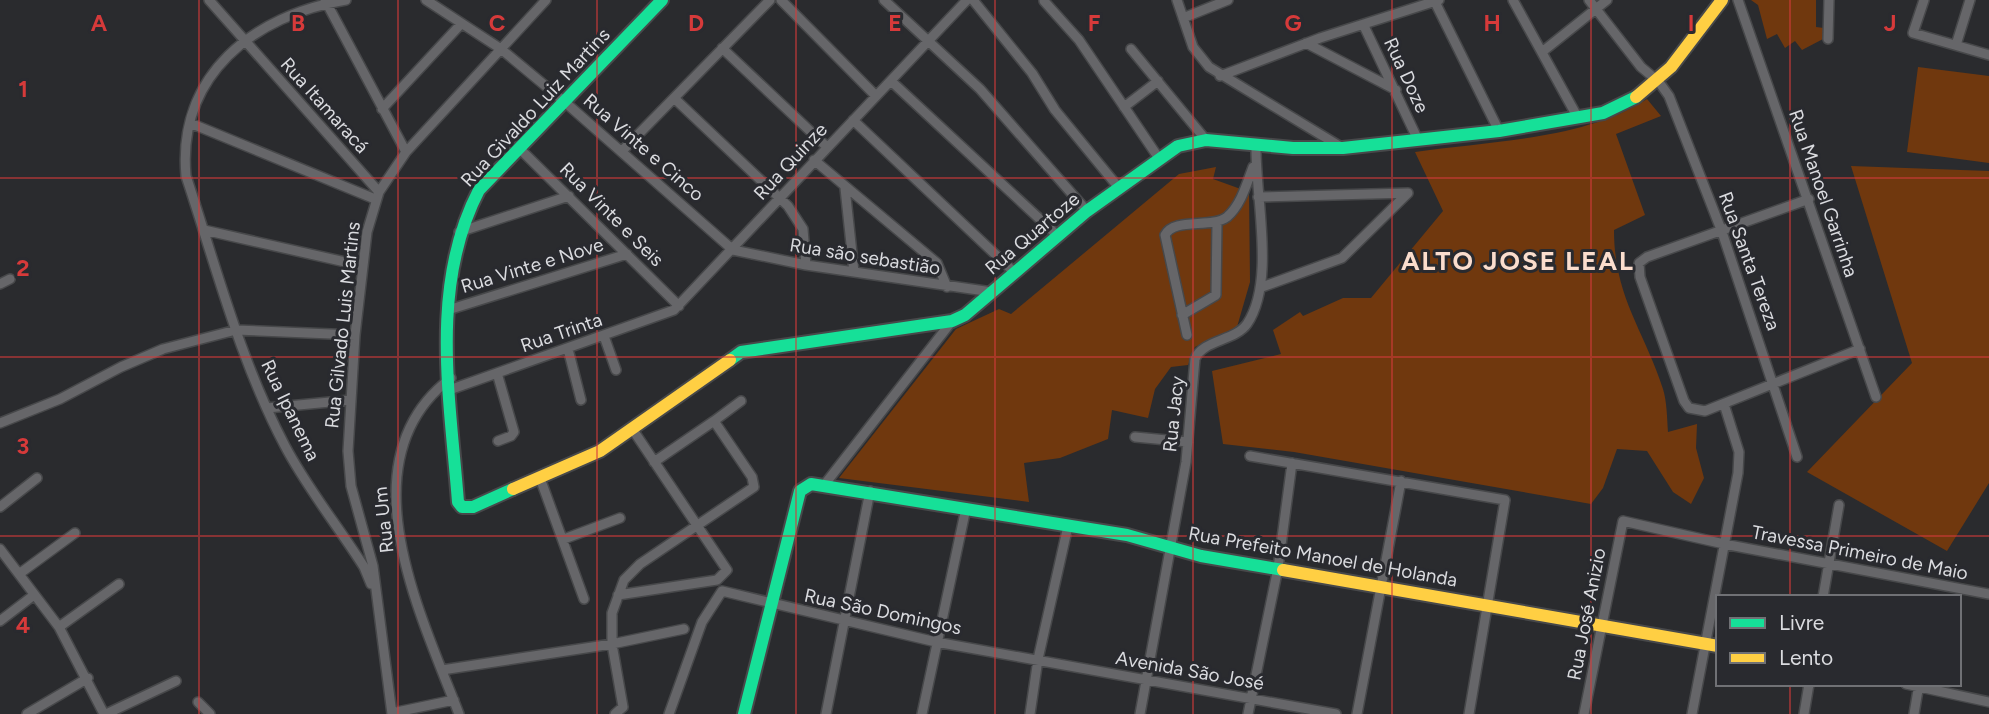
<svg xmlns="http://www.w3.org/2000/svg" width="1989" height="714" font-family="Figtree,sans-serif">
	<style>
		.green { fill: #70380e }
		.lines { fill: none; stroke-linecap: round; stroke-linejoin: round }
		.street-casing { stroke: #47484a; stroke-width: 12 }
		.fast-casing { stroke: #47484a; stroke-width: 16 }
		.slow-casing { stroke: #47484a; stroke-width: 16 }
		.street { stroke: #666669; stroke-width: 9 }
		.fast { stroke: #16e098; stroke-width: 12 }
		.slow { stroke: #ffcf43; stroke-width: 12 }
		.grid { fill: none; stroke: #d63a3a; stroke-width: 2; stroke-opacity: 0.55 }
		.labels { text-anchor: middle; stroke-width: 6; stroke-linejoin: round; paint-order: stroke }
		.street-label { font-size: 19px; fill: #dadbdf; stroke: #292a2f }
		.district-label { font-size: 26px; font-weight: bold; letter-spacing: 2px; fill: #fbddcd; stroke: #292a2f }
		.grid-label { font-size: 23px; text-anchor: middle; font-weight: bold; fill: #d63a3a; stroke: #292a2f; stroke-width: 6; stroke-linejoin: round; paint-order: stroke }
	</style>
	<rect width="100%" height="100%" fill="#2a2b2e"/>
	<path class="green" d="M1751,0H1816V27L1824,28L1823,39L1802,50L1795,41L1785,48L1777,34L1767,39L1758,5Z
		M1918,67L1989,76V163L1907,152Z
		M1647,99L1661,116L1616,134L1645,215L1614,230C1614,297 1644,330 1663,389C1667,402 1667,418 1668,432L1697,424L1696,448L1704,478L1691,504L1673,492L1647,451L1617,449L1603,488L1591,504L1294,452L1223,444L1212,371L1281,354L1273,330L1300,312L1303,316L1343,298H1371L1443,211L1415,152C1489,141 1584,140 1647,99Z
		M1851,166L1989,171V483L1947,551L1807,472L1912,363Z
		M1216,167L1213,179L1249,192L1250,282L1237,327L1195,347L1188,365L1171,367L1155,389L1148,418L1112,410L1108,439L1060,458L1024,463L1029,502L839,478L956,329L999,309L1011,314L1179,174Z"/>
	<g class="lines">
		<defs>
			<path id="street" d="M209,0L379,192
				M325,0L406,152
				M346,0C254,15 177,75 186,176C216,266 240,361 285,446C307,488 338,526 364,567L371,584
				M426,0L501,49L566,103L733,250L806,265L992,292
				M781,0L876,96
				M884,0L980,89L1087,211
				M973,0L1032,73L1055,110L1119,188
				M1177,0L1193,47L1209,67L1341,147
				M1513,0L1578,118
				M1589,0L1641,67L1659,82L1669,96L1722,232L1797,457
				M1738,0L1876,397
				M1924,0L1913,33L1989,55
				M1044,1L1079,40L1158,157
				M1435,2L1499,131
				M1183,18L1228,0
				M1364,26L1418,140
				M1828,39L1829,0
				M1306,43L1396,90
				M1956,45L1970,0
				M722,48L827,147
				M1131,49L1206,140
				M1542,52L1607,0
				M1220,76L1320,38L1439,0
				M891,81L1058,236
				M674,98L788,206L803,229L806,265
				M1124,107L1158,81
				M382,109L461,24
				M853,120L1014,272
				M190,123L375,199
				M519,148L679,306
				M623,150L770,0
				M814,160L937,263L947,287
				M845,188L854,272
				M1258,197L1408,193
				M1809,199L1647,257L1639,263L1640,277L1684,401L1689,408L1705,411L1860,349
				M204,230L363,266
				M459,232L569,196
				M0,284L10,279
				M1262,287L1342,258L1408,193
				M448,310L627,254
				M1182,315L1216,295L1217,223
				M1187,335L1165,235C1174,217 1211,229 1227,217C1241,205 1247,183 1253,167
				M604,336L616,370
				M568,349L581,400
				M497,373L514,432L511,436L498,441
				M451,378C343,459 421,615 459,714
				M452,389L674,310L967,0
				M267,408L351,400
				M714,421L741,401
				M0,423L60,399L121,367L163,349L236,330L355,335
				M1135,437L1188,442
				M1250,456L1505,500L1469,714
				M540,478L584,599
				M825,484L952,321
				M0,507L37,478
				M564,539L620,518
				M0,549L59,627L104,714
				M19,574L75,533
				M618,595L717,580L727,570L633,430
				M1823,597L1839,505
				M0,621L34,595
				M59,627L119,584
				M442,670L612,644L684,629
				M1906,684L1989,702
				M198,702L210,714
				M392,713L454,700
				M27,714L88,678
				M106,714L176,681
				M392,714L373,566L351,486L348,451L355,335L367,232L379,192L406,152L546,0
				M615,714L623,707L612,644V613L624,580L640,564L754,487L752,477L714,421L654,462
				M669,714L702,622L722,591L936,642L1336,714
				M826,714L870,491
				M922,714L966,508
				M1030,714L1038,659L1068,526
				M1140,714L1186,462L1195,359C1202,340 1235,341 1247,324C1276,281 1255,197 1256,145
				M1248,714L1278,568L1292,463
				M1357,714L1401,481
				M1584,714L1623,521L1724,544L1989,594
				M1692,714L1738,473L1739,452L1724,404
				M1804,714L1809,684
				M1914,714L1919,684"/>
			<path id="fast" d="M730,360L741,352L952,321L965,315L1087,211L1178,146L1206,140L1293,148H1343L1499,131L1603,113L1636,97
				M513,489L473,507H462L458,502C450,398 429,286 479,190L662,0
				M744,714L800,491L811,484L1127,535L1201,556L1283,570"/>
			<path id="slow" d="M1636,97L1671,67L1722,0
				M513,489L600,451L730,360
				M1283,570L1718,646"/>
		</defs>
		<use href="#street" class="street-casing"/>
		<use href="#fast" class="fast-casing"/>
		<use href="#slow" class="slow-casing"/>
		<use href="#street" class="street"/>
		<use href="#fast" class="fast"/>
		<use href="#slow" class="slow"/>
	</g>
	<path class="grid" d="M199,0V714M398,0V714M597,0V714M796,0V714M995,0V714M1193,0V714M1392,0V714M1591,0V714M1790,0V597M0,178H1989M0,357H1989M0,536H1989M1790,684V714"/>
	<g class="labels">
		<g class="street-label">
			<text transform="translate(1407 75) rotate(65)" y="7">Rua Doze</text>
			<text transform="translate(325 105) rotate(48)" y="7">Rua Itamaracá</text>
			<text transform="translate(535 107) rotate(-47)" y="7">Rua Givaldo Luiz Martins</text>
			<text transform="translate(644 147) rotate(41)" y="7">Rua Vinte e Cinco</text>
			<text transform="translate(790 161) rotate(-47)" y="7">Rua Quinze</text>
			<text transform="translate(1824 193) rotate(71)" y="7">Rua Manoel Garrinha</text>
			<text transform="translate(612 214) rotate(45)" y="7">Rua Vinte e Seis</text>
			<text transform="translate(1032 233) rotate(-40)" y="7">Rua Quartoze</text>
			<text transform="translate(865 256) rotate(9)" y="7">Rua são sebastião</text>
			<text transform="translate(1750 261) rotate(70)" y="7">Rua Santa Tereza</text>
			<text transform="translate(532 265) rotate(-17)" y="7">Rua Vinte e Nove</text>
			<text transform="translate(342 325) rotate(-84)" y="7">Rua Gilvado Luis Martins</text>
			<text transform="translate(561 332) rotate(-19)" y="7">Rua Trinta</text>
			<text transform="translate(291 410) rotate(64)" y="7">Rua Ipanema</text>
			<text transform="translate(1173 414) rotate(-84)" y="7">Rua Jacy</text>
			<text transform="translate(383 520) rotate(-96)" y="7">Rua Um</text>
			<text transform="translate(1860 552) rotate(11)" y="7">Travessa Primeiro de Maio</text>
			<text transform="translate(1323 556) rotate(10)" y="7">Rua Prefeito Manoel de Holanda</text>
			<text transform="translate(883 611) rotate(12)" y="7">Rua São Domingos</text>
			<text transform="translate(1586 614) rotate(-79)" y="7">Rua José Anizio</text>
			<text transform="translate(1190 670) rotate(10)" y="7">Avenida São José</text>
		</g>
		<g class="district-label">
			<text x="1518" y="270">ALTO JOSE LEAL</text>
		</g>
	</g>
	<g class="grid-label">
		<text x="99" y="31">A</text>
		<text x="298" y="31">B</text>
		<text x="497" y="31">C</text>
		<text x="696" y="31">D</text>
		<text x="895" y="31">E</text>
		<text x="1094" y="31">F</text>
		<text x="1293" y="31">G</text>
		<text x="1492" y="31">H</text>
		<text x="1691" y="31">I</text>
		<text x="1890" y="31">J</text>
		<text x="23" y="97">1</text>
		<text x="23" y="276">2</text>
		<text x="23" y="454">3</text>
		<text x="23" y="633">4</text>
	</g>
	<rect x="1716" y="595" width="245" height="91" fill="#292a2f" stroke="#707175" stroke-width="2"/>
	<rect x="1730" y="618" width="35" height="10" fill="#16e098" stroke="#707175" stroke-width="2"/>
	<text x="1779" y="630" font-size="21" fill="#dadbdf">Livre</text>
	<rect x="1730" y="653" width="35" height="10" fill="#ffcf43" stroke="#707175" stroke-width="2"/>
	<text x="1779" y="665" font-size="21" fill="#dadbdf">Lento</text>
</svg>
